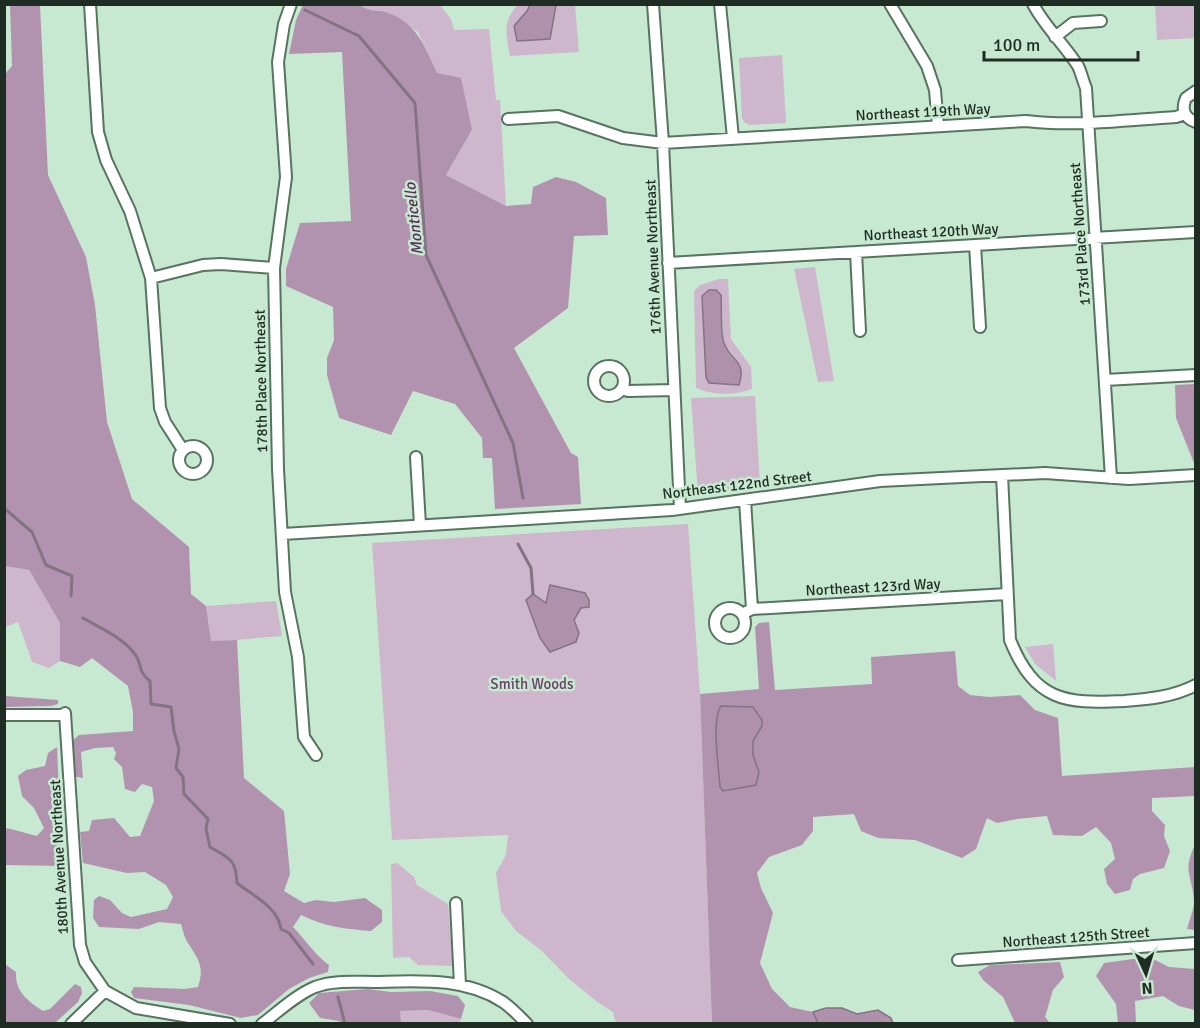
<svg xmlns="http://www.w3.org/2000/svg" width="1200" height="1028" font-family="Signika,sans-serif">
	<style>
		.green { fill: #ceb7cc; fill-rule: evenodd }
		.forest { fill: #b293af; fill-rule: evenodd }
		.water { fill: #af91ac; stroke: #847383; stroke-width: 1.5 }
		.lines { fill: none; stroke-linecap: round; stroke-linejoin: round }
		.stream { stroke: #847383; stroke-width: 3 }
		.minor-casing { stroke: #567460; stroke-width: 14 }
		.minor { stroke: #fff; stroke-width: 10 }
		.labels { text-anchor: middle; stroke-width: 5; stroke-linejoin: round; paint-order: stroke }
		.street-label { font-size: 15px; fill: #1f2c23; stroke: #c7e9d1 }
		.park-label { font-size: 15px; fill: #6a3f67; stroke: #c7e9d1 }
		.water-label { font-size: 16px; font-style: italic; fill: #572e55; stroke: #c7e9d1 }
	</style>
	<rect width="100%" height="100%" fill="#c7e9d1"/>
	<path class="green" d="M360,5H440L451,19L454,30L489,29L496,100H500L506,206L446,175L472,130L437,74L418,32L391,14L364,9Z
		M517,5H530L527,11L514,26L550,39L556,5H575L579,52L510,56C506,33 502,24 517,5Z
		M1155,5H1195V38L1157,40Z
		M782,55L786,123L750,125L745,123L742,118L739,58Z
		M815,267L834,381L818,382L794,269Z
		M719,279H728L731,339L751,367L752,389C735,396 712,395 696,388L694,291L700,285ZM721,295L723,342L741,366L706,377Z
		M755,396L760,485L698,494L691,398Z
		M688,524L700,694L712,1023H616L613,1012L596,1001L568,978L542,951L516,931L501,911L496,873L506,855L508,835L392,840L372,543Z
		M5,566L29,570L60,623V661L49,668L32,662L18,622L5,627Z
		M276,601L282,636L211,642L206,606Z
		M1053,644L1056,681L1035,664L1025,647Z
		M397,863L414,877L417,885L448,904L453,966L418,965L409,957L393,958L391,864Z
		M428,1010L461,1019L459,1023H401L399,1011Z"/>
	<path class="forest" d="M10,5H40L48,175L86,257L95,305L107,422L132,499L189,547L191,594L206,606L211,641L237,640L244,778L284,811L290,874L284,891L304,903L316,900L334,902L365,898L382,910V922L371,931C345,929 325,927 301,915L293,927C305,939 316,956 329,965L328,972L309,978L289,989L258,1015L241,1018L189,1005L134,998L131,992L134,987L185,989L198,987C205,966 198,959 188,943C184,937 183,930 181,924L159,922L139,929L99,927L93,918L94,900L99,896L110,900L122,913L131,917L167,909L173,897L166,885L145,872L127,873L83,863L80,832L89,831L92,820L114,818L130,837L140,836L154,801L152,787L142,784L135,792L125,789L122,767L114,759L116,753L113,747L95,748L81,752L83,778L73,776L72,741L79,735L133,731V712L128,686L92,658L80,667L60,661V623L29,570L5,566L4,75L12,66Z
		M303,5H360C368,13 381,9 391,14C419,26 425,48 437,73L461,78L472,130L446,175L506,206L531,204L533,187L556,177L576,182L606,198L608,235L574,236L568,308L514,348L571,453L578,457L581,504L495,509L492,458H483L482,438L455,404L413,391L391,435L339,418L327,375V358L334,340L333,307L286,286V269L300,223L351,221L342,52L289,54L296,20Z
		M1195,384L1196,463H1194L1176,418L1175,385Z
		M769,622L775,690L872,684L871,657L955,651L958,686L970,695L989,697L1020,695L1035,710L1058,718L1062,776L1195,767V796L1152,798V811L1165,825L1164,836L1170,851L1164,868L1140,874L1133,879L1130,890L1115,894L1107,884L1104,869L1115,859L1111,843L1096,827L1082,836L1053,835L1047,816L1017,819L997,823L987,818L976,849L962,858L915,840L878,838L861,831L854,814L813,817V831L802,845L769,857L757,873L761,888L773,913L760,963L772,989L790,1007L813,1012L818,1023H712L700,694L759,689L755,627L759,623ZM721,706L762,726L753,741V755Z
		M5,696L58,700V704L51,706L5,707Z
		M57,747L62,866L5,865V831L7,828L37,836L44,828L34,808L22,796L18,776L26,770L45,766L48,753Z
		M1195,845V930L1187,929C1189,921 1194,909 1194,901C1192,875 1182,871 1195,845Z
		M1133,959L1155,960L1169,967L1195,969V1010L1179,1006L1163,996L1135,1001L1136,1023H1118L1116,1004L1096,976L1104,963Z
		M1060,962L1064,977L1053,990L1045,1017L1050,1023H1015L1003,997L983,980L978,972L990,965Z
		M5,964L16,972C15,992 28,1001 43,1011L50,1009L75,984L81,987L82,993L78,1002L55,1023L5,1022Z
		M368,989L391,992L430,991L458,996L465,1005L461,1019L428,1010L400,1011L401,1023L340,1024L339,1021L320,1018L309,1003L319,993Z"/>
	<path class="water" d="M530,5H556L550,39L517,41L514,26L527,11Z
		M709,290H716L721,295C722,305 720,334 724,343C731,362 747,360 739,385L709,383L706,377L702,296Z
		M550,585L585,593L589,600V607L581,608L574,620L579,633L576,642L550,652L540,638L526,600L533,594L546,603Z
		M721,706L753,707L762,720V726L753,741V755L759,772L756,785L723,791L720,787C719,769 711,720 721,706Z
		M826,1008H842L857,1014L878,1010L891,1018L893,1023H818L813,1012Z"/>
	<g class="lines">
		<path class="stream" d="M305,10L359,36L415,103L426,255L513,443L523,498
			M4,508L32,532L46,565L72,576L71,596
			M518,544L531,568L533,594
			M83,618C100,628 122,637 134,653C143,663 136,670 150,681L151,704L171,707L174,731L179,749L176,768L183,777L184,794L208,819L206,829L210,847C229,858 236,859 237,883C252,895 278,907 281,929L289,933L313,964
			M338,997L345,1024"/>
		<defs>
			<path id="minor" d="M90,4L98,132L106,160L130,211L151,278L160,408L165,422L183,450
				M291,4L284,24L278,62L286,177L274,268L278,469L285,592L298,657L304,737L316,755
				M653,4L663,143L680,509
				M720,4L733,138
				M890,4L927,66L935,90L938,126
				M1033,4C1045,27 1064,44 1078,66C1081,72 1083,81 1086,88L1111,478
				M1055,37L1073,23L1101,21
				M1196,91L1186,98C1181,109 1184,118 1196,122
				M508,119L558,116L623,138L663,143L1026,121C1075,127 1126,120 1176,117L1185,114
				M975,245L980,327
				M856,252L860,331
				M668,263L1196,232
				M151,278L203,265L221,264L274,268
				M594 381a15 15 0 1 1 30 0a15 15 0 1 1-30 0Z
				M1105,380L1196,375
				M622,389L628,391L674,390
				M179 460a14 14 0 1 1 28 0a14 14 0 1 1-28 0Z
				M416,457L420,525
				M1002,475L1010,640C1035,701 1064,704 1124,701C1149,699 1173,697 1196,685
				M745,500L752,609
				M283,534L672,510L880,481L1045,473L1129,479L1196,475
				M715 623a15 15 0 1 1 30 0a15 15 0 1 1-30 0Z
				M742,614L752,609L1007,594
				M65,713L80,945L85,962L105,991
				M4,715H65
				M456,903L460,985
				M958,960L1196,943
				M71,1024L105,991L136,1008L230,1024
				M262,1024C279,1011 296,995 315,987C333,980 355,982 374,982C419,981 464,977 503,1002C512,1008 520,1017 527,1024"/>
		</defs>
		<use href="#minor" class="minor-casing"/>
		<use href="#minor" class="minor"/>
	</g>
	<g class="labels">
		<g class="street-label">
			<text transform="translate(923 112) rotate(-3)" y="5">Northeast 119th Way</text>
			<text transform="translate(931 232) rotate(-3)" y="5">Northeast 120th Way</text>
			<text transform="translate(1080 234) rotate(-94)" y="5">173rd Place Northeast</text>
			<text transform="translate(653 257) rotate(-92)" y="5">176th Avenue Northeast</text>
			<text transform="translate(261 381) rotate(-91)" y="5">178th Place Northeast</text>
			<text transform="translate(737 485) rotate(-7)" y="5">Northeast 122nd Street</text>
			<text transform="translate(873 587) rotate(-3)" y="5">Northeast 123rd Way</text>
			<text transform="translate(59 857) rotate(-93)" y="5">180th Avenue Northeast</text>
			<text transform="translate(1076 937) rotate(-4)" y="5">Northeast 125th Street</text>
		</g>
		<g class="park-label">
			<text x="532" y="689">Smith Woods</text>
		</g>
		<g class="water-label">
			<text transform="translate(413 219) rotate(-96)" y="6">Monticello</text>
		</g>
	</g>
	<rect width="1200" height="1028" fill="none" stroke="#1f2c23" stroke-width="12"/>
	<g transform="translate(1146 974) rotate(176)" stroke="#c7e9d1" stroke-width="4.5" paint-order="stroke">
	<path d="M0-4.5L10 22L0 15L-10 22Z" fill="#1f2c23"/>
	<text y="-9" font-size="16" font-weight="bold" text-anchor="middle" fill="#1f2c23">N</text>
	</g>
	<path d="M984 51v9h154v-9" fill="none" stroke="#1f2c23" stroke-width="3"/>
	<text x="993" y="51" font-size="18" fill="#1f2c23" stroke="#c7e9d1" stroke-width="4.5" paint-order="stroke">100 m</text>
</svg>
